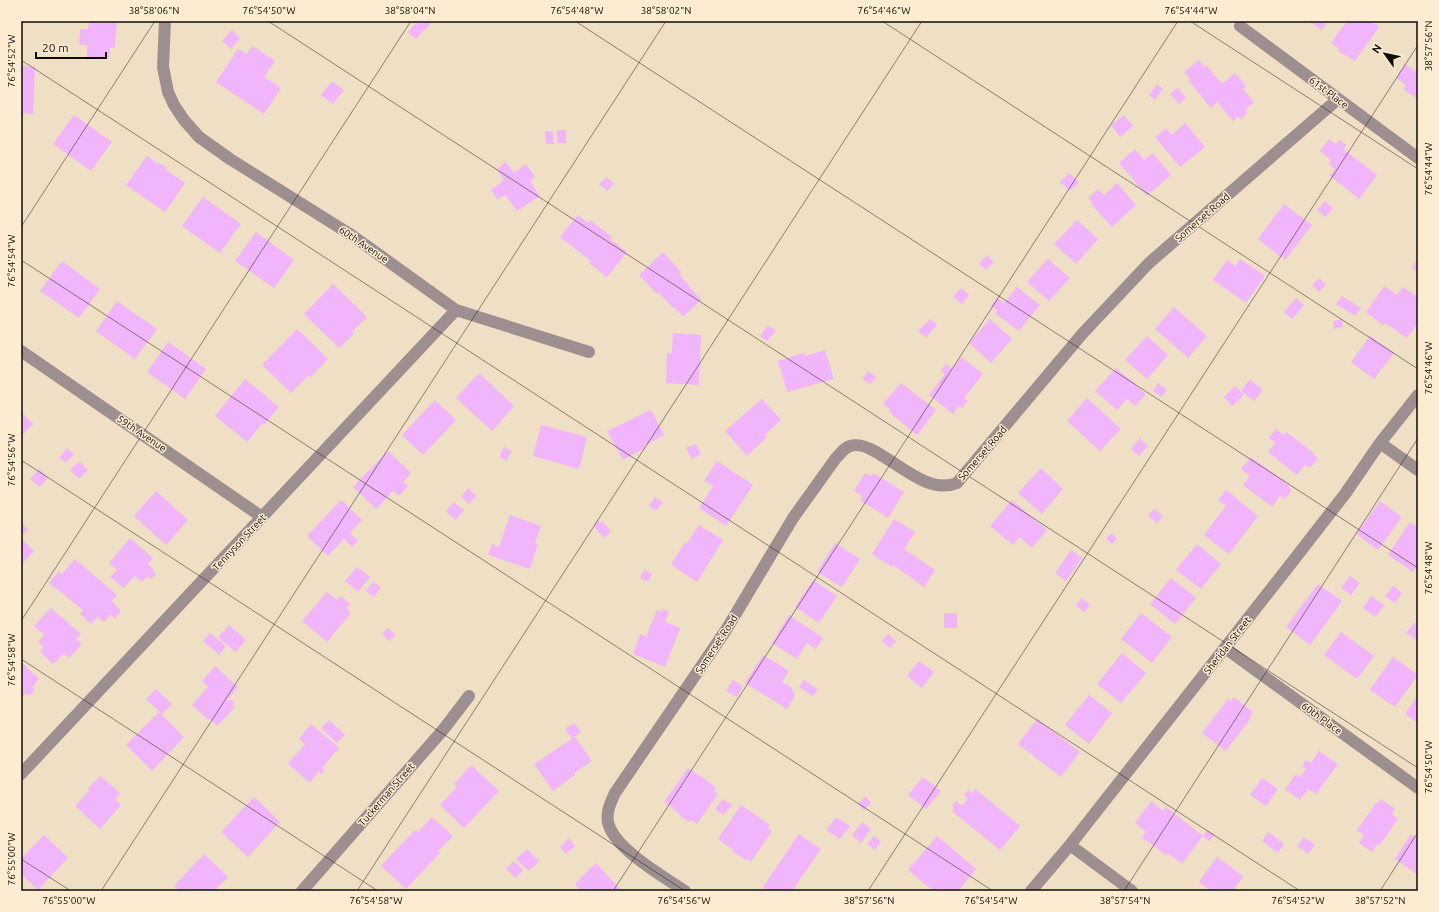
<svg xmlns="http://www.w3.org/2000/svg" width="1439" height="912" font-family="Ubuntu,sans-serif">
	<style>
		.building { fill: #f0b5fa }
		.lines { fill: none; stroke-linecap: round; stroke-linejoin: round }
		.street { stroke: #9d8f90; stroke-width: 12 }
		.ticks { fill: none; stroke: #110b04; stroke-width: 1; stroke-opacity: 0.45 }
		.labels { text-anchor: middle; stroke-width: 3; stroke-linejoin: round; paint-order: stroke }
		.street-label { font-size: 10px; fill: #110b04; stroke: #fcecd2 }
		.neatline { fill: none; stroke: #110b04; stroke-width: 1.5 }
		.ticks-label { font-size: 10px; text-anchor: middle; fill: #110b04 }
	</style>
	<rect width="100%" height="100%" fill="#efdfc5"/>
	<path class="building" d="M89,21H117L115,48H110L109,58L87,57V45H79L80,29H88Z
		M418,21H433L416,39L408,32Z
		M1308,21H1328L1322,30Z
		M1347,21H1371L1379,27L1355,61L1338,51L1339,49L1331,43Z
		M232,30L240,38L231,49L222,41Z
		M252,46L275,61L264,77L281,88L264,114L216,82L238,49L247,54Z
		M1199,60L1204,67L1206,65L1222,84L1235,73L1246,86L1243,89L1254,102L1245,110L1247,113L1241,119L1238,116L1233,121L1217,102L1211,108L1188,80L1190,79L1184,72Z
		M1405,64L1415,71L1418,66V99L1403,89L1406,85L1396,78Z
		M21,66L35,67L33,114L21,113Z
		M332,81L344,90L333,104L321,95Z
		M1157,84L1163,89L1155,100L1149,95Z
		M1178,88L1186,98L1179,104L1170,94Z
		M74,115L112,142L91,171L53,144Z
		M1124,115L1133,126L1120,137L1111,125Z
		M1185,123L1205,147L1180,167L1155,137L1166,128L1172,135Z
		M557,130H566V143H557Z
		M545,131H553L554,144H546Z
		M1329,139L1336,144L1339,140L1347,145L1343,149L1377,175L1359,199L1330,176L1335,169L1329,164L1331,160L1320,151Z
		M1135,149L1144,160L1153,153L1171,175L1147,196L1119,163Z
		M147,156L158,164L159,163L167,168L166,170L185,183L165,212L126,185Z
		M506,162L514,173L526,164L535,177L530,181L540,196L517,211L505,195L498,200L491,190L504,180L497,169Z
		M1069,173L1079,182L1070,191L1060,182Z
		M607,177L614,184L607,191L599,184Z
		M1117,183L1136,205L1112,227L1092,205L1093,203L1088,198L1098,189L1104,195Z
		M203,197L241,224L220,253L182,226Z
		M1325,201L1333,208L1325,217L1317,210Z
		M1284,204L1312,225L1285,260L1258,239Z
		M578,215L588,223L590,220L612,237L610,239L627,252L607,277L589,263L591,261L560,237Z
		M1077,220L1098,239L1076,264L1054,244Z
		M256,232L294,260L274,288L235,261Z
		M663,252L681,272L679,274L701,300L683,317L674,307L673,308L659,293L657,294L639,275Z
		M987,255L994,262L986,270L979,264Z
		M1048,259L1070,278L1049,301L1027,282Z
		M1240,259L1265,276L1246,303L1213,280L1227,260L1236,266Z
		M1418,259V272L1412,267Z
		M62,261L100,289L79,318L40,291Z
		M1319,278L1326,285L1319,292L1312,285Z
		M333,284L367,317L352,332L354,334L339,348L304,314Z
		M1384,286L1397,295L1403,287L1418,297V323L1407,338L1385,323L1383,325L1366,312Z
		M1017,287L1040,305L1019,331L995,313L997,310L991,306L997,298L1004,303Z
		M961,288L969,295L962,304L953,297Z
		M1342,296L1361,308L1355,316L1336,304Z
		M1296,298L1304,305L1292,319L1284,312Z
		M117,301L157,329L135,359L96,331Z
		M1174,307L1207,336L1188,358L1155,329Z
		M930,319L937,325L926,338L918,331Z
		M990,319L1012,339L991,363L969,343Z
		M1342,319L1343,327L1334,329L1333,321Z
		M768,325L776,331L767,341L760,336Z
		M297,329L328,359L311,377L309,375L291,393L262,365Z
		M673,333L701,335L699,385L666,383L667,353H672Z
		M1147,336L1168,355L1147,379L1125,360Z
		M1370,336L1394,353L1374,379L1351,362Z
		M168,342L206,369L185,399L147,372Z
		M825,350L834,379L787,392L778,361L804,353L805,356Z
		M961,357L983,374L964,398L968,401L962,408L959,406L953,414L929,395L945,374L941,371L946,364L952,369Z
		M1116,368L1146,394L1135,406L1127,399L1117,410L1095,391Z
		M868,371L876,377L870,384L862,379Z
		M479,373L514,406L492,431L456,398Z
		M245,379L279,407L264,425L262,424L247,442L215,416Z
		M1250,379L1263,390L1254,401L1241,391Z
		M901,383L936,410L917,435L889,412L891,410L883,404Z
		M1158,383L1167,390L1161,397L1153,391Z
		M1235,386L1244,395L1232,406L1224,397Z
		M1087,398L1121,429L1100,451L1067,421Z
		M762,399L781,420L765,435L767,437L747,456L725,431Z
		M435,400L456,420L423,455L402,435Z
		M651,410L664,435L644,446L645,448L623,460L607,431Z
		M21,412L33,424L21,436Z
		M541,425L587,437L579,469L533,456Z
		M1276,429L1284,435L1286,432L1314,453L1313,454L1318,458L1310,468L1305,465L1297,475L1268,452L1275,443L1269,438Z
		M1140,438L1148,446L1139,456L1131,449Z
		M696,444L701,454L692,459L686,448Z
		M504,447L512,451L506,461L499,457Z
		M67,448L74,454L66,463L59,458Z
		M388,451L411,473L403,482L408,486L399,496L393,491L376,509L353,487Z
		M1251,457L1289,485L1288,487L1292,490L1285,499L1280,496L1272,507L1243,485L1250,476L1241,469Z
		M79,461L88,470L79,479L70,470Z
		M717,461L753,485L726,526L699,508L713,486L704,481Z
		M1041,468L1063,489L1042,514L1018,493Z
		M39,469L48,478L40,487L30,479Z
		M865,473L871,476L873,473L904,492L888,518L860,500L863,496L854,491Z
		M468,488L476,496L469,504L461,497Z
		M1226,490L1258,516L1229,554L1204,535L1226,506L1218,500Z
		M156,491L188,520L166,545L134,516Z
		M655,497L663,502L656,511L649,506Z
		M341,500L362,520L350,533L358,541L352,547L344,539L328,556L307,536Z
		M1012,500L1047,530L1032,548L1020,537L1013,545L990,526Z
		M1380,501L1402,517L1378,550L1356,534Z
		M454,502L464,510L455,520L446,511Z
		M1154,509L1163,516L1157,523L1148,516Z
		M510,515L541,526L535,543L538,544L530,569L488,555L492,544L499,547Z
		M894,519L915,532L904,549L935,570L924,587L893,565L892,567L872,554Z
		M598,520L600,523L602,521L611,531L604,538L594,527L596,526L594,524Z
		M1410,522L1418,528V565L1413,572L1388,555Z
		M21,523L28,530L21,536Z
		M699,525L723,540L697,582L671,565L685,542L687,543Z
		M1111,533L1117,538L1112,544L1106,539Z
		M21,538L34,551L21,565Z
		M130,538L153,558L148,564L153,569L152,570L156,574L151,579L147,576L142,582L135,576L124,588L110,577L117,570L109,563Z
		M835,543L860,559L842,587L817,572Z
		M1197,544L1221,564L1201,589L1176,570Z
		M1071,550L1082,558L1066,581L1055,573Z
		M75,559L117,595L112,601L121,611L115,619L111,615L104,622L97,617L91,624L80,614L83,610L49,583L59,571L62,574Z
		M357,567L370,577L358,592L345,581Z
		M644,570L652,574L648,582L640,578Z
		M1350,576L1360,583L1351,595L1341,588Z
		M1171,578L1196,598L1175,624L1150,604Z
		M813,580L837,596L819,623L795,607Z
		M373,582L381,587L374,597L366,591Z
		M1318,584L1342,601L1310,645L1286,627Z
		M1393,586L1402,593L1395,603L1385,596Z
		M327,592L337,600L341,596L350,604L346,608L351,613L327,642L302,621Z
		M1371,596L1384,605L1376,617L1363,608Z
		M1082,598L1090,605L1084,612L1076,605Z
		M51,608L81,634L76,639L82,644L69,658L64,654L53,664L40,652L44,647L38,642L44,635L34,626Z
		M663,609L669,611L665,622L680,628L665,667L633,654L640,634L646,637L657,610L662,612Z
		M944,613H957V628H944Z
		M1141,613L1172,637L1152,663L1121,639Z
		M789,615L823,638L816,649L807,643L797,659L772,643Z
		M1414,623L1418,626V641L1406,633Z
		M229,625L246,640L235,652L218,637Z
		M388,628L395,635L389,641L382,634Z
		M1341,632L1374,656L1357,679L1324,655Z
		M210,633L226,646L219,655L203,641Z
		M888,634L896,641L890,648L882,641Z
		M1122,653L1146,673L1121,703L1097,684Z
		M763,655L789,671L782,682L791,687L795,696L787,709L745,683Z
		M1393,657L1418,675L1395,707L1370,690Z
		M919,661L934,672L922,688L907,676Z
		M21,662L39,679L32,687L35,690L29,696L26,693L21,698Z
		M215,666L238,687L227,700H232L234,702L232,705L235,707L217,726L210,719L208,720L192,705L208,687L202,681Z
		M733,680L743,686L737,697L726,691Z
		M804,680L818,690L813,696L799,687Z
		M156,689L172,704L162,714L146,699Z
		M1089,695L1112,713L1089,744L1065,725Z
		M1418,695V723L1405,714Z
		M1234,697L1253,712L1250,717L1251,718L1226,751L1202,733L1228,699L1231,701Z
		M159,712L184,737L152,771L126,745Z
		M1037,719L1080,752L1061,777L1018,744Z
		M329,720L345,735L337,743L321,728Z
		M574,723L581,732L572,739L565,729Z
		M311,724L339,748L322,768L324,770L322,774L319,771L310,783L288,764L305,744L299,739Z
		M575,737L592,761L574,773L575,775L553,791L534,764Z
		M1319,751L1338,764L1316,794L1308,789L1300,800L1285,789L1296,774L1300,777L1306,769L1302,766L1306,760L1311,763Z
		M471,765L499,791L464,828L440,805L457,787L454,784Z
		M688,768L716,787L714,791L718,794L697,824L691,820L689,822L678,814L679,813L664,802Z
		M100,776L120,793L115,799L121,805L100,829L75,806L90,790L88,788Z
		M923,777L941,791L926,809L908,795Z
		M1262,778L1278,789L1266,806L1250,795Z
		M975,789L1020,826L1000,850L953,812V805L956,801L962,806L968,798L964,795L969,790L973,793Z
		M865,796L871,803L864,810L858,804Z
		M254,797L280,822L248,857L221,832Z
		M723,799L732,805L724,815L715,809Z
		M1381,799L1395,809L1392,814L1398,819L1379,846L1377,844L1372,852L1359,843L1364,835L1357,830L1376,803L1377,804Z
		M1151,801L1163,811L1166,807L1203,836L1207,830L1214,835L1210,841L1203,836L1182,864L1168,853L1167,856L1142,837L1146,832L1135,823Z
		M741,805L770,825L767,828L772,831L751,862L747,859L746,860L732,851L733,850L718,839Z
		M432,817L453,836L438,851L440,853L406,889L381,866L415,830L418,832Z
		M836,817L850,826L840,839L826,830Z
		M862,822L871,829L861,843L852,835Z
		M1268,832L1284,844L1278,853L1262,841Z
		M799,834L821,849L792,891H769L763,887Z
		M1411,834L1418,839V875L1395,859Z
		M44,835L68,858L38,890L21,874V859Z
		M874,836L881,842L875,850L867,844Z
		M937,836L976,869L958,891H933L908,870Z
		M1304,837L1315,845L1308,854L1297,846Z
		M569,838L575,846L566,854L560,847Z
		M527,849L539,861L529,871L516,859Z
		M204,854L228,877L214,891H179L174,886Z
		M1217,857L1243,876L1233,891H1211L1199,882Z
		M514,861L523,870L515,878L506,869Z
		M596,863L622,891H581L575,884Z"/>
	<g class="lines">
		<path class="street" d="M165,21L163,67L168,92L174,105L184,120L199,137L230,159L353,236L456,310L589,352
			M1240,26L1418,158
			M21,351L262,517
			M1380,443L1418,470
			M1225,648L1418,788
			M21,774L456,310
			M1070,845L1132,891
			M302,891L443,730L469,696
			M685,891C664,877 613,848 608,822C606,811 611,802 615,793L726,630L793,518L836,458C841,453 844,448 850,446C877,437 920,499 957,483L1083,333L1149,263L1338,99
			M1031,891L1070,845L1293,561L1345,494L1380,443L1418,395"/>
	</g>
	<path class="ticks" d="M268,21L1418,768M575,21L1418,568M882,21L1418,369M1190,21L1418,169M21,60L1300,891M21,227L155,21M21,260L993,891M21,460L685,891M21,621L411,21M21,659L378,891M21,859L71,891M101,891L666,21M357,891L922,21M613,891L1178,21M868,891L1418,45M1124,891L1418,438M1380,891L1418,832"/>
	<g class="labels">
		<g class="street-label">
			<text transform="translate(1329 92) rotate(37)" y="4">61st Place</text>
			<text transform="translate(1202 217) rotate(-41)" y="4">Somerset Road</text>
			<text transform="translate(364 244) rotate(34)" y="4">60th Avenue</text>
			<text transform="translate(142 433) rotate(34)" y="4">59th Avenue</text>
			<text transform="translate(982 453) rotate(-49)" y="4">Somerset Road</text>
			<text transform="translate(239 542) rotate(-47)" y="4">Tennyson Street</text>
			<text transform="translate(716 644) rotate(-57)" y="4">Somerset Road</text>
			<text transform="translate(1227 645) rotate(-52)" y="4">Sheridan Street</text>
			<text transform="translate(1322 718) rotate(36)" y="4">60th Place</text>
			<text transform="translate(386 794) rotate(-49)" y="4">Tuckerman Street</text>
		</g>
	</g>
	<rect width="1439" height="912" fill="none" stroke="#fcecd2" stroke-width="44"/>
	<g transform="translate(1385 54) rotate(303)" stroke="#fcecd2" stroke-width="3" paint-order="stroke">
	<path d="M0-3L7 15L0 10L-7 15Z" fill="#110b04"/>
	<text y="-6" font-size="11" font-weight="bold" text-anchor="middle" fill="#110b04">N</text>
	</g>
	<path d="M36 52v6h70v-6" fill="none" stroke="#110b04" stroke-width="2"/>
	<text x="42" y="52" font-size="12" fill="#110b04" stroke="#fcecd2" stroke-width="3" paint-order="stroke">20 m</text>
	<rect x="22" y="22" width="1395" height="868" class="neatline"/>
	<g class="ticks-label">
		<text x="154" y="14">38°58'06"N</text>
		<text x="269" y="14">76°54'50"W</text>
		<text x="410" y="14">38°58'04"N</text>
		<text x="577" y="14">76°54'48"W</text>
		<text x="666" y="14">38°58'02"N</text>
		<text x="884" y="14">76°54'46"W</text>
		<text x="1191" y="14">76°54'44"W</text>
		<text transform="translate(1428 46) rotate(-90)" y="4">38°57'56"N</text>
		<text transform="translate(11 61) rotate(-90)" y="4">76°54'52"W</text>
		<text transform="translate(1428 169) rotate(-90)" y="4">76°54'44"W</text>
		<text transform="translate(11 261) rotate(-90)" y="4">76°54'54"W</text>
		<text transform="translate(1428 368) rotate(-90)" y="4">76°54'46"W</text>
		<text transform="translate(11 460) rotate(-90)" y="4">76°54'56"W</text>
		<text transform="translate(1428 568) rotate(-90)" y="4">76°54'48"W</text>
		<text transform="translate(11 660) rotate(-90)" y="4">76°54'58"W</text>
		<text transform="translate(1428 767) rotate(-90)" y="4">76°54'50"W</text>
		<text transform="translate(11 859) rotate(-90)" y="4">76°55'00"W</text>
		<text x="69" y="904">76°55'00"W</text>
		<text x="376" y="904">76°54'58"W</text>
		<text x="684" y="904">76°54'56"W</text>
		<text x="869" y="904">38°57'56"N</text>
		<text x="991" y="904">76°54'54"W</text>
		<text x="1125" y="904">38°57'54"N</text>
		<text x="1298" y="904">76°54'52"W</text>
		<text x="1380" y="904">38°57'52"N</text>
	</g>
</svg>
